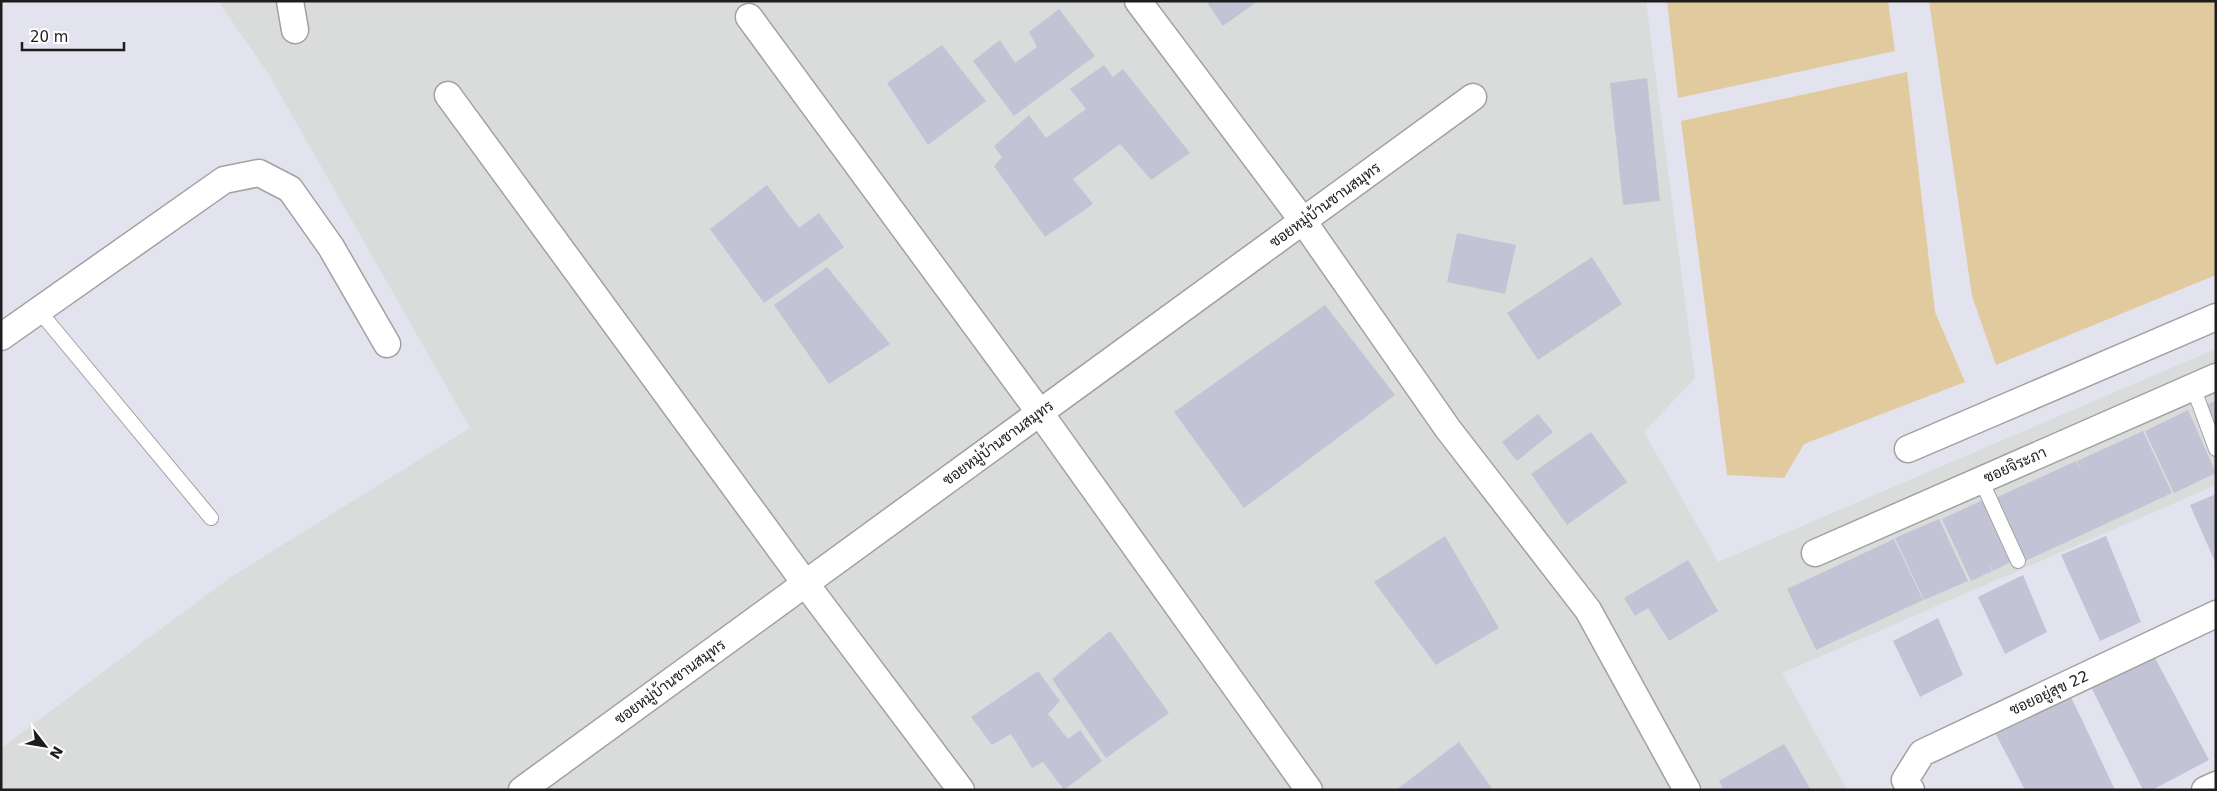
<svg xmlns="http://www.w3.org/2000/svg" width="2217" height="791" font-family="'DejaVu Sans',Sarabun,sans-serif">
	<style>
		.residential { fill: #dadbdb }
		.water { fill: #e1cb9e }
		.building { fill: #c2c4d6 }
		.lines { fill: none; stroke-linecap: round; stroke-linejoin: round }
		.service-casing { stroke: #a1a1a1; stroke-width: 16 }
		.minor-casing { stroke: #a1a1a1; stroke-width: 29 }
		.service { stroke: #fff; stroke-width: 14 }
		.minor { stroke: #fff; stroke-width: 26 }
		.labels { text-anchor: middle; stroke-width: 4; stroke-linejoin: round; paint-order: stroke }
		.street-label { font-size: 15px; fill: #1d1d1d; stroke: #fff }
	</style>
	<rect width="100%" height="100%" fill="#e3e2ef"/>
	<path class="residential" d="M218,1H1646L1695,378L1644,432L1718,562L2216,349V485L1782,673L1847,790H1V748L231,577L470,428L268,73Z"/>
	<path class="water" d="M1667,1H1888L1895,51L1678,98Z
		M1929,1H2216V275L1996,365L1972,296Z
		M1907,72L1935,312L1965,382L1804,444L1784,478L1727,475L1681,121Z"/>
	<path class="building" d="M1206,1H1258L1223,26Z
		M1059,9L1095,56L1014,116L973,61L1000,40L1015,63L1037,47L1029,32Z
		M942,45L986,101L928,145L887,83Z
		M1104,65L1113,77L1123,69L1190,153L1151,180L1120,144L1073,179L1093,204L1045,237L994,166L1002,157L994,146L1029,115L1046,138L1086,109L1070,89Z
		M1647,78L1660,201L1623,205L1610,83Z
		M767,185L799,228L819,213L844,247L764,303L710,229Z
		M1457,233L1516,245L1505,294L1447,282Z
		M1592,257L1622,304L1538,360L1507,313Z
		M827,267L890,344L829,384L774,305Z
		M1325,305L1395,395L1244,508L1174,412Z
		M2216,401V428L2205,405Z
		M2188,410L2216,473L2174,493L2145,431Z
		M1538,414L1553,432L1517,461L1502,442Z
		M2143,431L2172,493L2021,563L1993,499L2076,461L2081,471L2077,461Z
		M1591,432L1627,482L1567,525L1531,474Z
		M2216,494V564L2190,505Z
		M1985,499L2014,560L1993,571L1987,561L1992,571L1971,581L1942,519Z
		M1939,519L1968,581L1924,600L1895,538Z
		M1445,536L1499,628L1436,665L1374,582Z
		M2106,536L2141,622L2100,641L2061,555Z
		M1894,539L1923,600L1816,650L1787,589Z
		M1688,560L1718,611L1669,641L1648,608L1635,616L1624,598Z
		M2023,575L2047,632L2005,654L1978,597Z
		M1938,618L1963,675L1920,697L1893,641Z
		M1110,631L1169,713L1106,758L1052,679Z
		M2153,654L2209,760L2152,790H2143L2090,685Z
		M1038,671L1060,701L1048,714L1068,739L1080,730L1102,761L1064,790L1043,762L1032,768L1011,734L992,745L971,717Z
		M2068,691L2084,724L2115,790H2025L1992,727Z
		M1459,742L1493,790H1396Z
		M1784,744L1811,790H1724L1719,781Z"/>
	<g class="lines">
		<defs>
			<path id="service" d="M40,312L211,518
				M2193,387L2216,449
				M1981,480L2018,561"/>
			<path id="minor" d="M290,1L295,30
				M1138,1L1303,221L1448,429L1588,610L1687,790
				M749,17L1040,413L1309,790
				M448,95L805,583L961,790
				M1,337L224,180L259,173L290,189L331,247L387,344
				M1908,449L2216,317
				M1815,553L2216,377
				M522,790L1473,97
				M1911,790L1905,780L1922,753L2216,614
				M2205,790L2216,785"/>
		</defs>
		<use href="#service" class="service-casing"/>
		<use href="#minor" class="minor-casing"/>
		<use href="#service" class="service"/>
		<use href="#minor" class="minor"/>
	</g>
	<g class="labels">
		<g class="street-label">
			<text transform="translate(1325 205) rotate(-36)" y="5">ซอยหมู่บ้านชานสมุทร</text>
			<text transform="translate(998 443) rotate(-36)" y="5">ซอยหมู่บ้านชานสมุทร</text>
			<text transform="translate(2015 465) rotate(-24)" y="5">ซอยจิระภา</text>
			<text transform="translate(670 682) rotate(-36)" y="5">ซอยหมู่บ้านชานสมุทร</text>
			<text transform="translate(2049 693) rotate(-25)" y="5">ซอยอยู่สุข 22</text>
		</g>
	</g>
	<rect width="2217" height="791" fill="none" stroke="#1d1d1d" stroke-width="5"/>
	<g transform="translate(45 746) rotate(121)" stroke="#ffffff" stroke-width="4" paint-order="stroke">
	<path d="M0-4L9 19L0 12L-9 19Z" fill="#1d1d1d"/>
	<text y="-8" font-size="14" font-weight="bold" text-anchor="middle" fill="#1d1d1d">N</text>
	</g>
	<path d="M22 42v8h102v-8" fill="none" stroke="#1d1d1d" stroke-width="2.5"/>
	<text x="30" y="42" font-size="15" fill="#1d1d1d" stroke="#ffffff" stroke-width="4" paint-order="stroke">20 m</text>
</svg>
